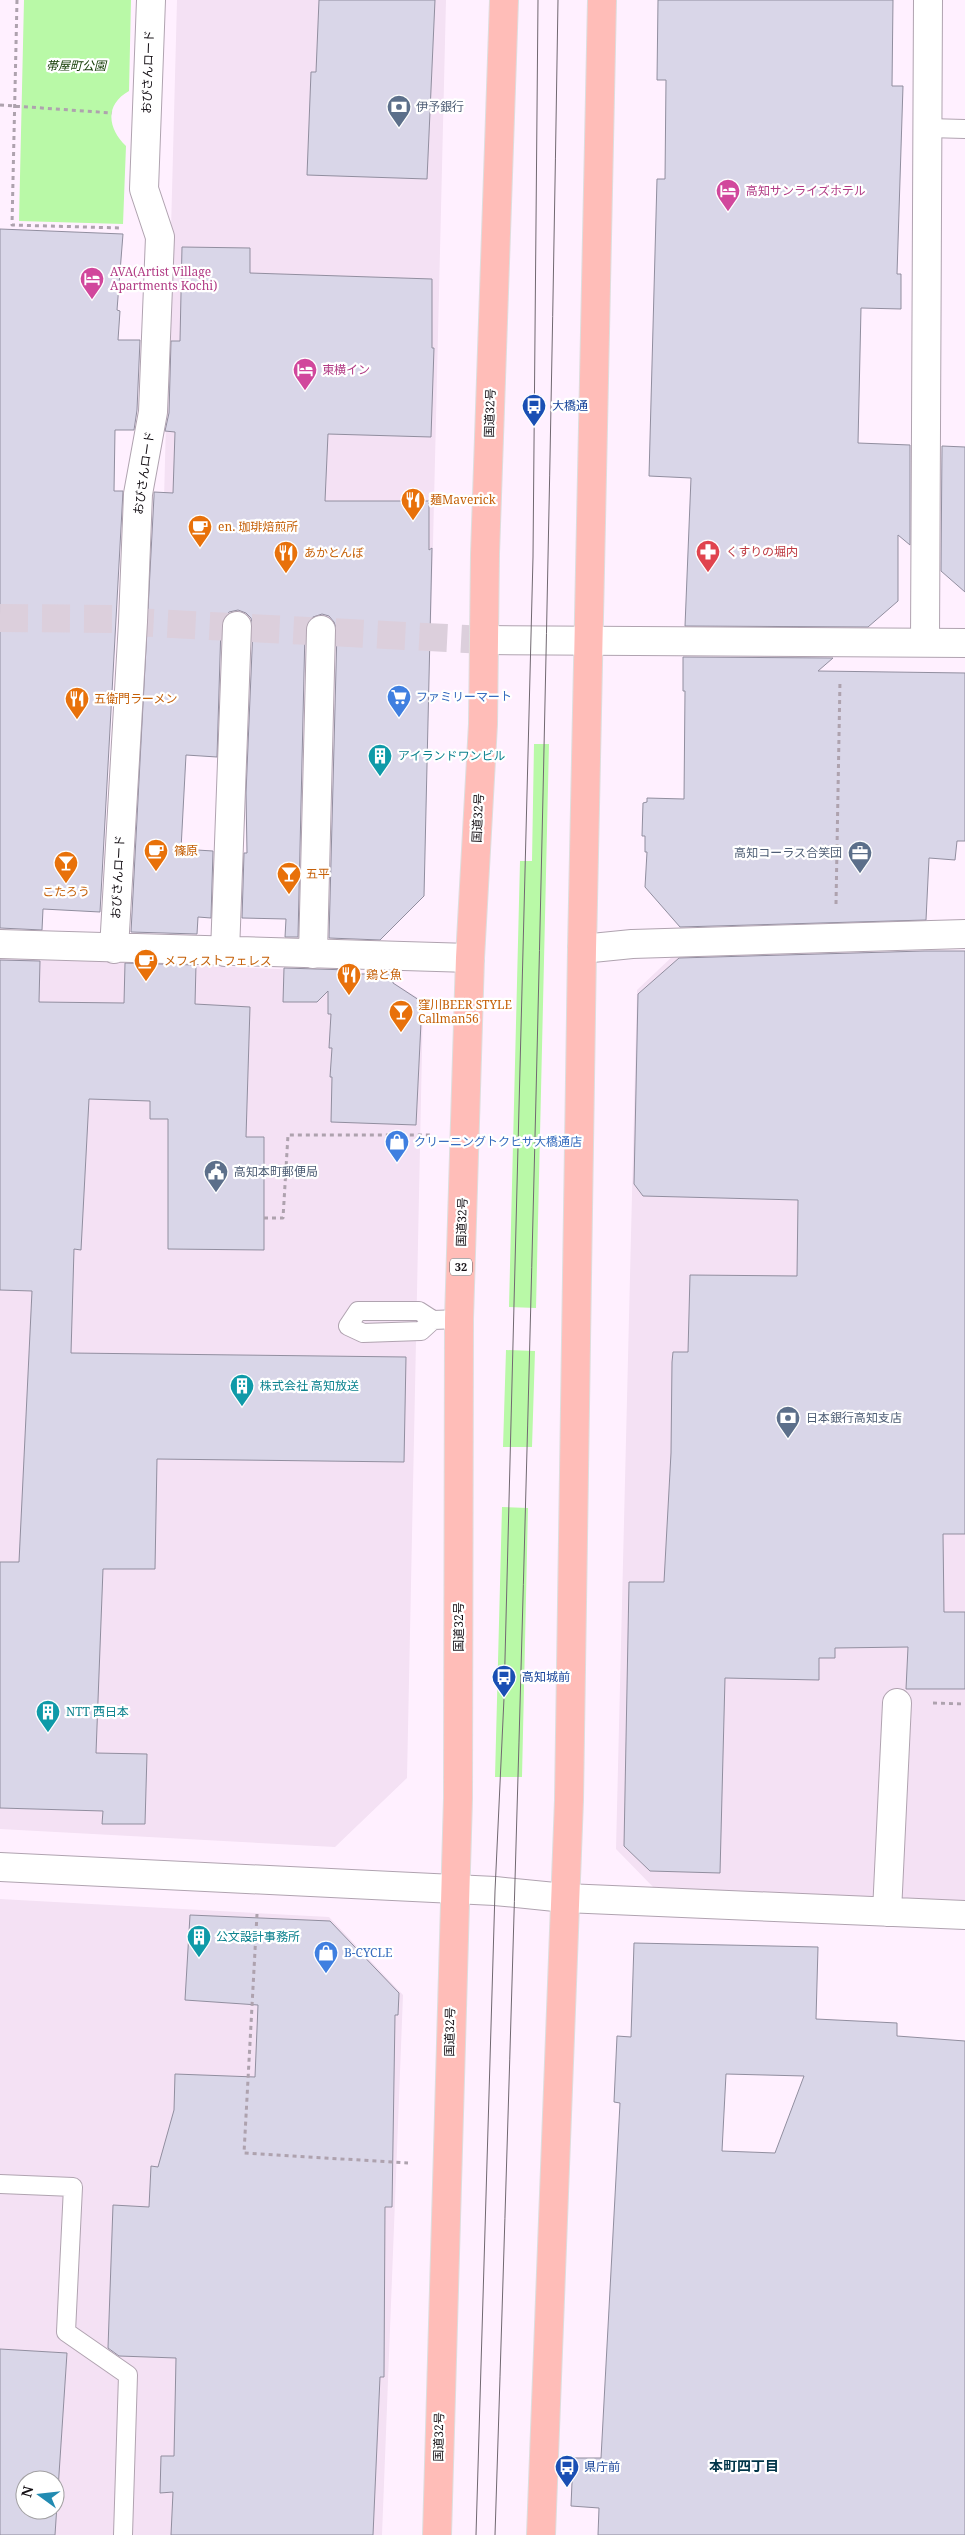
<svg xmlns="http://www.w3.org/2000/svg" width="965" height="2535" font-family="'Noto Serif','Noto Sans JP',serif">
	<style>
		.built { fill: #f4e1f4; fill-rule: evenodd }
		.green { fill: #b9f9a7 }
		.building { fill: #d9d6e8; stroke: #918e9f; fill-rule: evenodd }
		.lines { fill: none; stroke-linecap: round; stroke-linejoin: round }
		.street-tunnel { stroke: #dccfdc; stroke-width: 28; stroke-dasharray: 28 14; stroke-linecap: butt }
		.lane-casing { stroke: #b0a3b0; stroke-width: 20 }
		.street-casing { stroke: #b0a3b0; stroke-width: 30 }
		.secondary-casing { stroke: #b0a3b0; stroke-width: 30 }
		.highway-casing { stroke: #dedede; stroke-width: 30 }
		.path { stroke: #aea2ae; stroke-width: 3; stroke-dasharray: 4 4; stroke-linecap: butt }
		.lane { stroke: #fff; stroke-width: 18 }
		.street { stroke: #fff; stroke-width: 28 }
		.secondary { stroke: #fff; stroke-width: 28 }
		.highway { stroke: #ffbdb8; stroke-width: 28 }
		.tram { stroke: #716871; stroke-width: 1 }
		.labels { text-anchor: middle; stroke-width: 4.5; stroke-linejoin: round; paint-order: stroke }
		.shield { fill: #fff; stroke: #5c585c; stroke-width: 1 }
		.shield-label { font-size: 11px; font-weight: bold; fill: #161116 }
		.park-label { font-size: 12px; font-style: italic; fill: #103900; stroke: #fff }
		.street-label { font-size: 12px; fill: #161116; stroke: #fff }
		.service-label { font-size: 12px; fill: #4e5e75; stroke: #fff; text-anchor: start }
		.hotel-label { font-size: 12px; fill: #b23c85; stroke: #fff; text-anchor: start }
		.transit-label { font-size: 12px; fill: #164399; stroke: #fff; text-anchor: start }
		.food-label { font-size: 12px; fill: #c56008; stroke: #fff; text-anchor: start }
		.health-label { font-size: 12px; fill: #be3a42; stroke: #fff; text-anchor: start }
		.shop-label { font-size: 12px; fill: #366cbe; stroke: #fff; text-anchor: start }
		.culture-label { font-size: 12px; fill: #0d838f; stroke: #fff; text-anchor: start }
		.neighbourhood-label { font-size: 14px; font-weight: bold; fill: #023649; stroke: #fff }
	</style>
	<rect width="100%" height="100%" fill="#fff0ff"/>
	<path class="built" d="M177,0H446L431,627L161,615Z
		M965,952V1902L654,1888L616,1849L637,990L675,954Z
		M0,957L395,974L394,983L423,1001L407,1778L335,1847L0,1829Z
		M0,1899L329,1917L403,1995L382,2535H0ZM25,2480H55V2510H25Z"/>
	<path class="green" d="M24,0H131L129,91C104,105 108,129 126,146L123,224L19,221Z
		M534,744H549L536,1308L509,1307L520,861H532Z
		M506,1350L535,1351L532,1447H503Z
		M502,1507L528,1508L522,1777H495Z"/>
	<path class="building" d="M319,0H435L427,179L307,175L311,72H316Z
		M658,0H893L892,86H903L897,274H901V309L861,308L858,443L910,445V545L898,535V601L868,627L685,626L691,478L649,476L657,179H665L666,80H657Z
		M0,229L123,234L117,310L120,311L118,340H140L137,410L134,430H115L114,491H123L100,912L43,909L42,930L0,928Z
		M182,247L250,248V273L432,279V348H434L431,437L328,434L325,501H429V550L432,548L424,896L380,940L329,938L337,630L334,622L329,616L322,614L313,617L307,622L305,630L298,937H285L286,919L242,918L244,853H247L246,793L253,627L251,618L246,613L238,610L229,612L224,618L221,625L217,757L186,755L181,849L213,851L211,918L198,917L197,934L131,932L154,496V492L173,493L175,432L165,431L169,413L171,341H180Z
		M942,446L965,447V592L941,571Z
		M683,657L833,658L818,671L965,673V841H957L955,860L929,858L926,920L680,927L645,887L647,852H645V836H642L643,803L647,802V798L684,799L685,691H683Z
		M924,951H965V1534H943L944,1612H965V1689H906L908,1647L835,1648V1658H819V1680L725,1678L720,1873L650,1871L624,1846L629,1582H664L671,1453L672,1362L673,1352H688L690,1275L797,1276L798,1200L643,1196L634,1184L638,994L679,958Z
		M0,960L40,961L39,1002L124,1003L125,963L196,965L195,1004L250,1007L246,1137H264V1250L168,1249V1119H150V1101L89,1099L81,1250L74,1249L71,1353L406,1357L404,1462L157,1459L155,1569H103L96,1753L147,1754L145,1824H102L103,1811L0,1808V1562H19L32,1291L0,1290Z
		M284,968L349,970L345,974H393V983L422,1002L416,1125L331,1122L332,1077H330L332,1048H329L331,1014H328V991L317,1002H283Z
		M190,1915L330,1921L399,1993L398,2015H395L392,2207H385L384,2377H380L373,2535H171L173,2492L160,2493L161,2456H174L176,2358L119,2356L108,2348L113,2205L149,2207L151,2166L158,2167L174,2110L175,2074L255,2077L258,2005L185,2000Z
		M634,1943L818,1947L816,2019L897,2023V2036L965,2041V2535H598L599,2508L571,2506L573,2458H601L620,2103L614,2102L617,2036L631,2037ZM726,2074L804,2076L775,2153L722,2151Z
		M0,2349L67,2353L55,2535H0ZM25,2480H55V2510H25Z"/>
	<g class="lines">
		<path class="street-tunnel" d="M0,618L121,619L133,622L485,640"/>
		<defs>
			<path id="lane" d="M928,128L965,129
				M433,1320L421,1331L363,1333L348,1326L358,1311H419L433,1320L459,1319
				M0,2184L73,2187L66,2332L128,2375L123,2535"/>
			<path id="street" d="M925,642L928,0
				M0,944L470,958
				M114,949L133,622L138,494L153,412L160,237L144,189L151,0
				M582,949L632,944L965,934
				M225,952L237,626
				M313,954L321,630
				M565,1898L965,1915
				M887,1912L897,1703"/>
			<path id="secondary" d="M485,640L965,643
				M0,1867L495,1891L565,1898"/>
			<path id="highway" d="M437,2535L458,1798L459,1319L470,958L483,724L485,554L504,0
				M541,2535L569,1800L582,949L602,0"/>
		</defs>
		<use href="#lane" class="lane-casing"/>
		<use href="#street" class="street-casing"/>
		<use href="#secondary" class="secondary-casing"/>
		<use href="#highway" class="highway-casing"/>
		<path class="path" d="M17,0L12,225L121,228
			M0,105L112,113
			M836,904L840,680
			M264,1218H283L288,1135H430
			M933,1703L965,1704
			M257,1914L244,2153L408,2163"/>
		<use href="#lane" class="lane"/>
		<use href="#street" class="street"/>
		<use href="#secondary" class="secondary"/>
		<use href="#highway" class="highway"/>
		<path class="tram" d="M476,2535L495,1891L504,1698L533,557L538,0
			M495,2535C522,1690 545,845 558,0"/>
	</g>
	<defs>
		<symbol id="bank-pin" viewBox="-11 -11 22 30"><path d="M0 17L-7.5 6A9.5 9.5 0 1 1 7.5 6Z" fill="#5c6f8a" stroke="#fff"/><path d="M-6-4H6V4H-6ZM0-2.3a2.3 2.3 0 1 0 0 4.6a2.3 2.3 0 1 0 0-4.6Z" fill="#fff"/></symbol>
		<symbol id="hotel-pin" viewBox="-11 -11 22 30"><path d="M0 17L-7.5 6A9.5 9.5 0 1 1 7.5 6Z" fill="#d1479c" stroke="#fff"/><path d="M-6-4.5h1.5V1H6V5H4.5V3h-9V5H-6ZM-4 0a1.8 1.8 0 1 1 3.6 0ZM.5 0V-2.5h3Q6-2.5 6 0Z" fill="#fff"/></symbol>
		<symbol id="bus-pin" viewBox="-11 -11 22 30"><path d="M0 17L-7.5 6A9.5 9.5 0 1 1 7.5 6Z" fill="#1a4fb4" stroke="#fff"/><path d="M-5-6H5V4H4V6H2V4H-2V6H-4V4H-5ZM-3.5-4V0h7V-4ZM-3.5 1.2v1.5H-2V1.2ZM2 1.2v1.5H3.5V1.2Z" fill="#fff"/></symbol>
		<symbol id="restaurant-pin" viewBox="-11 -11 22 30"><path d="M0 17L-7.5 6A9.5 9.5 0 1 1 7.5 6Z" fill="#e8710a" stroke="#fff"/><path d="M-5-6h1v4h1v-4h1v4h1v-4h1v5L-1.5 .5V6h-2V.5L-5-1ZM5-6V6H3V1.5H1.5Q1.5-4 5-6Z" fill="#fff"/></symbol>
		<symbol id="cafe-pin" viewBox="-11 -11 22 30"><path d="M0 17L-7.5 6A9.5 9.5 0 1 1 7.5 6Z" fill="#e8710a" stroke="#fff"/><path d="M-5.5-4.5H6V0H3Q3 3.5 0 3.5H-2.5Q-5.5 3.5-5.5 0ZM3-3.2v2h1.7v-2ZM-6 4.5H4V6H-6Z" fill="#fff"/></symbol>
		<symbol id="pharmacy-pin" viewBox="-11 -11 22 30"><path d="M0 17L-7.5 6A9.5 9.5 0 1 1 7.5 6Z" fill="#e0444e" stroke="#fff"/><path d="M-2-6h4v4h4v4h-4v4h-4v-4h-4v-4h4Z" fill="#fff"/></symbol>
		<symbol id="supermarket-pin" viewBox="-11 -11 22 30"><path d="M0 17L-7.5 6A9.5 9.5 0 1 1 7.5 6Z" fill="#3f7fe0" stroke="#fff"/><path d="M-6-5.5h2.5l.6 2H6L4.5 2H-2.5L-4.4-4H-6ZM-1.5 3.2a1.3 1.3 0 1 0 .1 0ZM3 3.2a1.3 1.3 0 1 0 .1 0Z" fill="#fff"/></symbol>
		<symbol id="building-pin" viewBox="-11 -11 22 30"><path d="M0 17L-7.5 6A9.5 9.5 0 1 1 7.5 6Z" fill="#0f9aa8" stroke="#fff"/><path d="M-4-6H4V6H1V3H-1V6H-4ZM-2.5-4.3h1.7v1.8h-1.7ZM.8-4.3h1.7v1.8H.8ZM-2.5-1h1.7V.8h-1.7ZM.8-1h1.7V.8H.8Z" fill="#fff"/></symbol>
		<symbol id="office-pin" viewBox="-11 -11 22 30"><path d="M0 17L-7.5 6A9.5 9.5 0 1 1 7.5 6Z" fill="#5c6f8a" stroke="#fff"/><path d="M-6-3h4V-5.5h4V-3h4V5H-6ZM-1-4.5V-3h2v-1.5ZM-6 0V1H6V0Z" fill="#fff"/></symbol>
		<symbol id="bar-pin" viewBox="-11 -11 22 30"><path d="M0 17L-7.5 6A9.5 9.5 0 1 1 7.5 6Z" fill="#e8710a" stroke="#fff"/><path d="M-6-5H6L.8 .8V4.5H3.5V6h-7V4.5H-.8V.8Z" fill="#fff"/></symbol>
		<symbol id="shop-pin" viewBox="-11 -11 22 30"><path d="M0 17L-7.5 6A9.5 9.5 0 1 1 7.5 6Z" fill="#3f7fe0" stroke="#fff"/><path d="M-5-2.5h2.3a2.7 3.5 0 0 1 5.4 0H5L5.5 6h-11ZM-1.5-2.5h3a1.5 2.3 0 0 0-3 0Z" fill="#fff"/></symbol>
		<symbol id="civic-pin" viewBox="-11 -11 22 30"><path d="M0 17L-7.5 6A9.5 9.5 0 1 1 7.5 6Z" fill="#5c6f8a" stroke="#fff"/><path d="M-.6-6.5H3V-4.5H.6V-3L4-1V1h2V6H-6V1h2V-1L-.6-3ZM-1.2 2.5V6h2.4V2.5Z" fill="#fff"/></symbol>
	</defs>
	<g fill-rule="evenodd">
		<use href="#bank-pin" x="385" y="93" width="28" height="38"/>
		<use href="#hotel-pin" x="714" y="177" width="28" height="38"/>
		<use href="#hotel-pin" x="78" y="265" width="28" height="38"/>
		<use href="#hotel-pin" x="291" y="356" width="28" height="38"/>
		<use href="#bus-pin" x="520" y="392" width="28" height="38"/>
		<use href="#restaurant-pin" x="399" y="486" width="28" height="38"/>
		<use href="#cafe-pin" x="186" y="513" width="28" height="38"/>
		<use href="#pharmacy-pin" x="694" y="538" width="28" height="38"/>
		<use href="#restaurant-pin" x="272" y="539" width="28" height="38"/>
		<use href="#supermarket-pin" x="385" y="683" width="28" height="38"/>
		<use href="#restaurant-pin" x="63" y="685" width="28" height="38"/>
		<use href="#building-pin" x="366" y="742" width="28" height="38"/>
		<use href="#cafe-pin" x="142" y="837" width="28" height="38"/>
		<use href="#office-pin" x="846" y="839" width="28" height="38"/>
		<use href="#bar-pin" x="52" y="849" width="28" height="38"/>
		<use href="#bar-pin" x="275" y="860" width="28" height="38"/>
		<use href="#cafe-pin" x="132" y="947" width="28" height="38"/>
		<use href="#restaurant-pin" x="335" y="961" width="28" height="38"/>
		<use href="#bar-pin" x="387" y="998" width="28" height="38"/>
		<use href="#shop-pin" x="383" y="1128" width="28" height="38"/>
		<use href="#civic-pin" x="202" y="1158" width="28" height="38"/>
		<use href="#building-pin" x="228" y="1372" width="28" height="38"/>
		<use href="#bank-pin" x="774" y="1404" width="28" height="38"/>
		<use href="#bus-pin" x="490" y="1663" width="28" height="38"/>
		<use href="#building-pin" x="34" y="1698" width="28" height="38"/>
		<use href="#building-pin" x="185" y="1923" width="28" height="38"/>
		<use href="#shop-pin" x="312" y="1939" width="28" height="38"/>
		<use href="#bus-pin" x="553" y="2453" width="28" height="38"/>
	</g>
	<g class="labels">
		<rect class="shield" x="450" y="1258.5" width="22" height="17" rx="4"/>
		<g class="shield-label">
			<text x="461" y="1271">32</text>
		</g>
		<g class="park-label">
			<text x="76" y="70">帯屋町公園</text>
		</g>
		<g class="street-label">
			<text transform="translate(148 72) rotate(-88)" y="4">おびさんロード</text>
			<text transform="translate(490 413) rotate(-88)" y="4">国道32号</text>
			<text transform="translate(144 473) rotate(-82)" y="4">おびさんロード</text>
			<text transform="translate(478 818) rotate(-87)" y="4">国道32号</text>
			<text transform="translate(118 877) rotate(-87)" y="4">おびさんロード</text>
			<text transform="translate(462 1222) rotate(-88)" y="4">国道32号</text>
			<text transform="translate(459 1627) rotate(-90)" y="4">国道32号</text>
			<text transform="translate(450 2032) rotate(-89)" y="4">国道32号</text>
			<text transform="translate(439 2437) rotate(-89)" y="4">国道32号</text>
		</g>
		<g class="service-label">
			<text x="416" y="111">伊予銀行</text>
			<text x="842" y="857" text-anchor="end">高知コーラス合笑団</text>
			<text x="234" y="1176">高知本町郵便局</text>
			<text x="806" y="1422">日本銀行高知支店</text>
		</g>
		<g class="hotel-label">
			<text x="746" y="195">高知サンライズホテル</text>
			<text x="110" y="276">AVA(Artist Village<tspan x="110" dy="14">Apartments Kochi)</tspan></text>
			<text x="322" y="374">東横イン</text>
		</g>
		<g class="transit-label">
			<text x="552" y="410">大橋通</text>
			<text x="522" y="1681">高知城前</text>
			<text x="584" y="2471">県庁前</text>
		</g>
		<g class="food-label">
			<text x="430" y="504">麺Maverick</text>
			<text x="218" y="531">en. 珈琲焙煎所</text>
			<text x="304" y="557">あかとんぼ</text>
			<text x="94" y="703">五衛門ラーメン</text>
			<text x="174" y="855">篠原</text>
			<text x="306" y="878">五平</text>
			<text x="66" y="896" text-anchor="middle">こたろう</text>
			<text x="164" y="965">メフィストフェレス</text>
			<text x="366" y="979">鶏と魚</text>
			<text x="418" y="1009">窪川BEER STYLE<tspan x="418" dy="14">Callman56</tspan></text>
		</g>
		<g class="health-label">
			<text x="726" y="556">くすりの堀内</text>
		</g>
		<g class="shop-label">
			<text x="416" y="701">ファミリーマート</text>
			<text x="414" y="1146">クリーニングトクヒサ大橋通店</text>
			<text x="344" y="1957">B-CYCLE</text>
		</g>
		<g class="culture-label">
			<text x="398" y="760">アイランドワンビル</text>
			<text x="260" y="1390">株式会社 高知放送</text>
			<text x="66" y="1716">NTT 西日本</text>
			<text x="216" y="1941">公文設計事務所</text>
		</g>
		<g class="neighbourhood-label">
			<text x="744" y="2471">本町四丁目</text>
		</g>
	</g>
	<g transform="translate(40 2495) rotate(285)"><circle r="24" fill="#ffffff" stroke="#a2a0a2"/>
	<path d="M0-4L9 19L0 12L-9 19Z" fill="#228bb2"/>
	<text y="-8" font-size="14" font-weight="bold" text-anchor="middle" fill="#161116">N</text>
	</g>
</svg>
